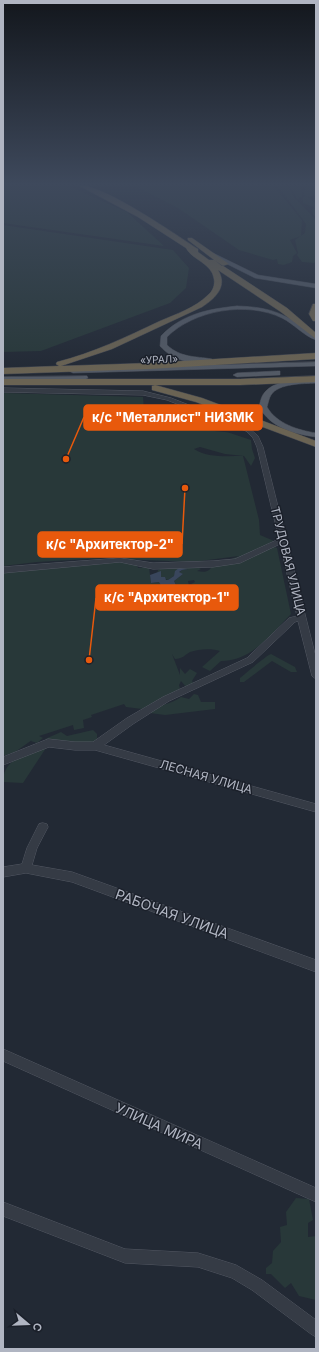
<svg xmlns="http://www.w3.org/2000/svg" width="319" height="1352" font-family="Inter,sans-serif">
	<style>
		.green { fill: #283839; fill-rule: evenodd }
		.water { fill: #39465c }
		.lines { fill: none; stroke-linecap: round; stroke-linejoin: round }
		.minor-casing { stroke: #535863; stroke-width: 1 }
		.major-casing { stroke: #3f444f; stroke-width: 1 }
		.highway-casing { stroke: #404550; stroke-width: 1 }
		.minor { fill: #353b45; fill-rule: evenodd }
		.major { fill: #535a65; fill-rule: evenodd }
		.highway { fill: #6a6353; fill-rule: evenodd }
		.labels { text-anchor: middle; stroke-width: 3; stroke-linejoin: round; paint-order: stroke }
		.far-street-label { font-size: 10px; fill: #b0b5c2; stroke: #1b202a }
		.street-label { font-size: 12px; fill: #b0b5c2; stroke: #1b202a }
		.near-street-label { font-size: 14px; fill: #b0b5c2; stroke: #1b202a }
		.leader { fill: none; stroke: #e8590c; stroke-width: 1.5 }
		.callout-dot { fill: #e8590c; stroke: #1b202a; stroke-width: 1.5 }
		.callout { fill: #e8590c; stroke: #e8590c; stroke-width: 1.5 }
		.callout-label { font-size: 13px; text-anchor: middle; font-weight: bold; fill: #fff }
	</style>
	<rect width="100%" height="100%" fill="#222934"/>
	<path class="green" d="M3,185H66L127,212L164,246L3,223Z
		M133,185H273L302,220L301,236L290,240L297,253L293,256L292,262L284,265L278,264L277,259L273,260L239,250L178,208Z
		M277,185L301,187L302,197L297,199L291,188H289L293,196L316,220V261L314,263L302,262L297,255L298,253L295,240L305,233L306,224Z
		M303,185H311L315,189L314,192L316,195L308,197L316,204V217L313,215L312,209L315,208L303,203V197L306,196L304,195V191L306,190Z
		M3,225L173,250L189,268L186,288L170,303L41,351L3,352Z
		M3,393L143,397L144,409L163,411L164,413L166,412L163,409L171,406L199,415C203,436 215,429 230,433C237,435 244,438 251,440L252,449L255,458L251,466L244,456L225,454L200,447L194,449C207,458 227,456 243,456L259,520L260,535L274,541L272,546L277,548L291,614C271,634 252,661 221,661L210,671L202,667L220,651C212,648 198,649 190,652C185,655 182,659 175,659L172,654L180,675V668L185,674L190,669L197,673L192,681L193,683L186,687L181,681L179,685L180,689L142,709L126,707L124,704L91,715L92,717L83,720L84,728L74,730L73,725L39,736L43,738L37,743L31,741L32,740L15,752L3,756V573L122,562L137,565L138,568L149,567L151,583L159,582L177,586L174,581L183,574L179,573L182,570L188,569L179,568L174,576L168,580L161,577L160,573L162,572L157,574L158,570L165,567L188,566L189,568H199L201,569L197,571C203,572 209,573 212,566L239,556L192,562L121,559V557L37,562L3,566ZM194,580L195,582L191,584L199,587V592L192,593L185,591L182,592L184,595L170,602L154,601L151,586L154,592C166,588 178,593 189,586L188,581Z
		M271,654L295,667L297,672H291L272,661L244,682H240V678C246,673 267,655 271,654Z
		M194,694L198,695L201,702H215V709L165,715L150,713C161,703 170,705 181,697L189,699Z
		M93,730L97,734V741L84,743L45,739L61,732L67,736Z
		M46,748L23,783L3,782C3,758 27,754 46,748Z
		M296,1198L309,1199L313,1220L308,1223V1237L316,1236V1300L299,1296L291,1283L285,1288L271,1274H266V1268L272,1263L273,1251L281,1242L280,1227L287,1225L286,1212Z"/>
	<path class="water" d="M179,568L188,569L182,570L179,572L183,574L174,581L177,587L176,588L167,589L162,587L159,582L151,583L150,575L161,571V577H165L166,580H168L174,576L175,571Z"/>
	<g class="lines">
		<defs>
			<path id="minor" d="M3,388L143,391L171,398L250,429L258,436L263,447L316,658V679L312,676L298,621L295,622L253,662L169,701L133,724L104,745L316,804V812L95,750H75L49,747L3,765V757L48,739L75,742H93L127,718L163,697L247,658L289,618L297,616L280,544L240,563L213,567L153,569L120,562L3,573V567L120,558L153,563L213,561L235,559L279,539L257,447L253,438L246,431L167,400L143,395L3,392Z
				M43,823L47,824L48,827L37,848L32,865L72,872L316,960V972L72,882L26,873L3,877V867L22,864L27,848L39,824Z
				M3,1049L316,1188V1202L3,1061Z
				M3,1202L125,1249L198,1253L236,1265L262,1280L316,1320V1337L311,1334L252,1290L232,1278L198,1267L125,1263L3,1216Z"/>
			<path id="major" d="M209,253H213L258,275L316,284V288L255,278L209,255Z
				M237,306C274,307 286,315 316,335V340C304,336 294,324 282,318C247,301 194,310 167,337V345C181,358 195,356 212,359V363C194,366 172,360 160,346L161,336C182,314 208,309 237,306Z
				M316,362V366L73,373L69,371L73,369Z
				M277,371H280V375L237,377L233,375L237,373Z
				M87,376L88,378L84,380L3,381V377Z
				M316,379V383C303,384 279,383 271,395C269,398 268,404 267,407C277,424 298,430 316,433V437C294,434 271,428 259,407C260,403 261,396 265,392C276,379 300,380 316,379Z"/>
			<path id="highway" d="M78,185C105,185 173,233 198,249V252L209,260H214L287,308L316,333V339L281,312L218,270C228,286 216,298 202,307L112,349L61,366L150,363L316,353V359L150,369L3,374V368L59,366L56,364L57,362C93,353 126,337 160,321C176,314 195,308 208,295C213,291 215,285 214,279C212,263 192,260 186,248L138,217Z
				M188,238H192L229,264L222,266L188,240Z
				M313,304H316V321H313L309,314Z
				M316,376V382L240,385H3V379H240Z
				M155,385L202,398L316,441V447L196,402L152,390V386Z"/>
		</defs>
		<use href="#minor" class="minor-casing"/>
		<use href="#major" class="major-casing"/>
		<use href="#highway" class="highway-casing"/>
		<use href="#minor" class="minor"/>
		<use href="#major" class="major"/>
		<use href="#highway" class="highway"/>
	</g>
	<linearGradient id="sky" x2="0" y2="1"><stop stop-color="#13171d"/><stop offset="0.49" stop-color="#3e495c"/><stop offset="1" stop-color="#3e495c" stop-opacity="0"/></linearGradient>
	<rect width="319" height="375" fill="url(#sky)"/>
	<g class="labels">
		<g class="far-street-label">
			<text transform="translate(159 359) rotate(-2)" y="4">«УРАЛ»</text>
		</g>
		<g class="street-label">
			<text transform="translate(288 561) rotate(76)" y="4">ТРУДОВАЯ УЛИЦА</text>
			<text transform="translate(206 777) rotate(16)" y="4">ЛЕСНАЯ УЛИЦА</text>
		</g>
		<g class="near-street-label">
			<text transform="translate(172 914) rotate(20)" y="5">РАБОЧАЯ УЛИЦА</text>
			<text transform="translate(159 1126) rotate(24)" y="5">УЛИЦА МИРА</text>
		</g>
	</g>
	<path class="leader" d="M66 459L84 417M185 488L182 544M89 660L96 598"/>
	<g class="callout-dot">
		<circle cx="66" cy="459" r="4"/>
		<circle cx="185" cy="488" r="4"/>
		<circle cx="89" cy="660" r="4"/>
	</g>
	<g class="callout">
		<rect x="84" y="405" width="178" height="25" rx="4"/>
		<rect x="38" y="532" width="144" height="25" rx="4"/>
		<rect x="96" y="585" width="142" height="25" rx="4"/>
	</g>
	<g class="callout-label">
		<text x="173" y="422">к/с "Металлист" НИЗМК</text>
		<text x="110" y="549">к/с "Архитектор-2"</text>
		<text x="167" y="602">к/с "Архитектор-1"</text>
	</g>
	<rect width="319" height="1352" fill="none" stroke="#b0b5c2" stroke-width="8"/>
	<g transform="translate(28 1324) rotate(109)" stroke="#1b202a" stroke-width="3" paint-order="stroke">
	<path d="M0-3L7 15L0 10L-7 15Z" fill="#b0b5c2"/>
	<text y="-6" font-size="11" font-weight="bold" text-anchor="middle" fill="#b0b5c2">С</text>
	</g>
</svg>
